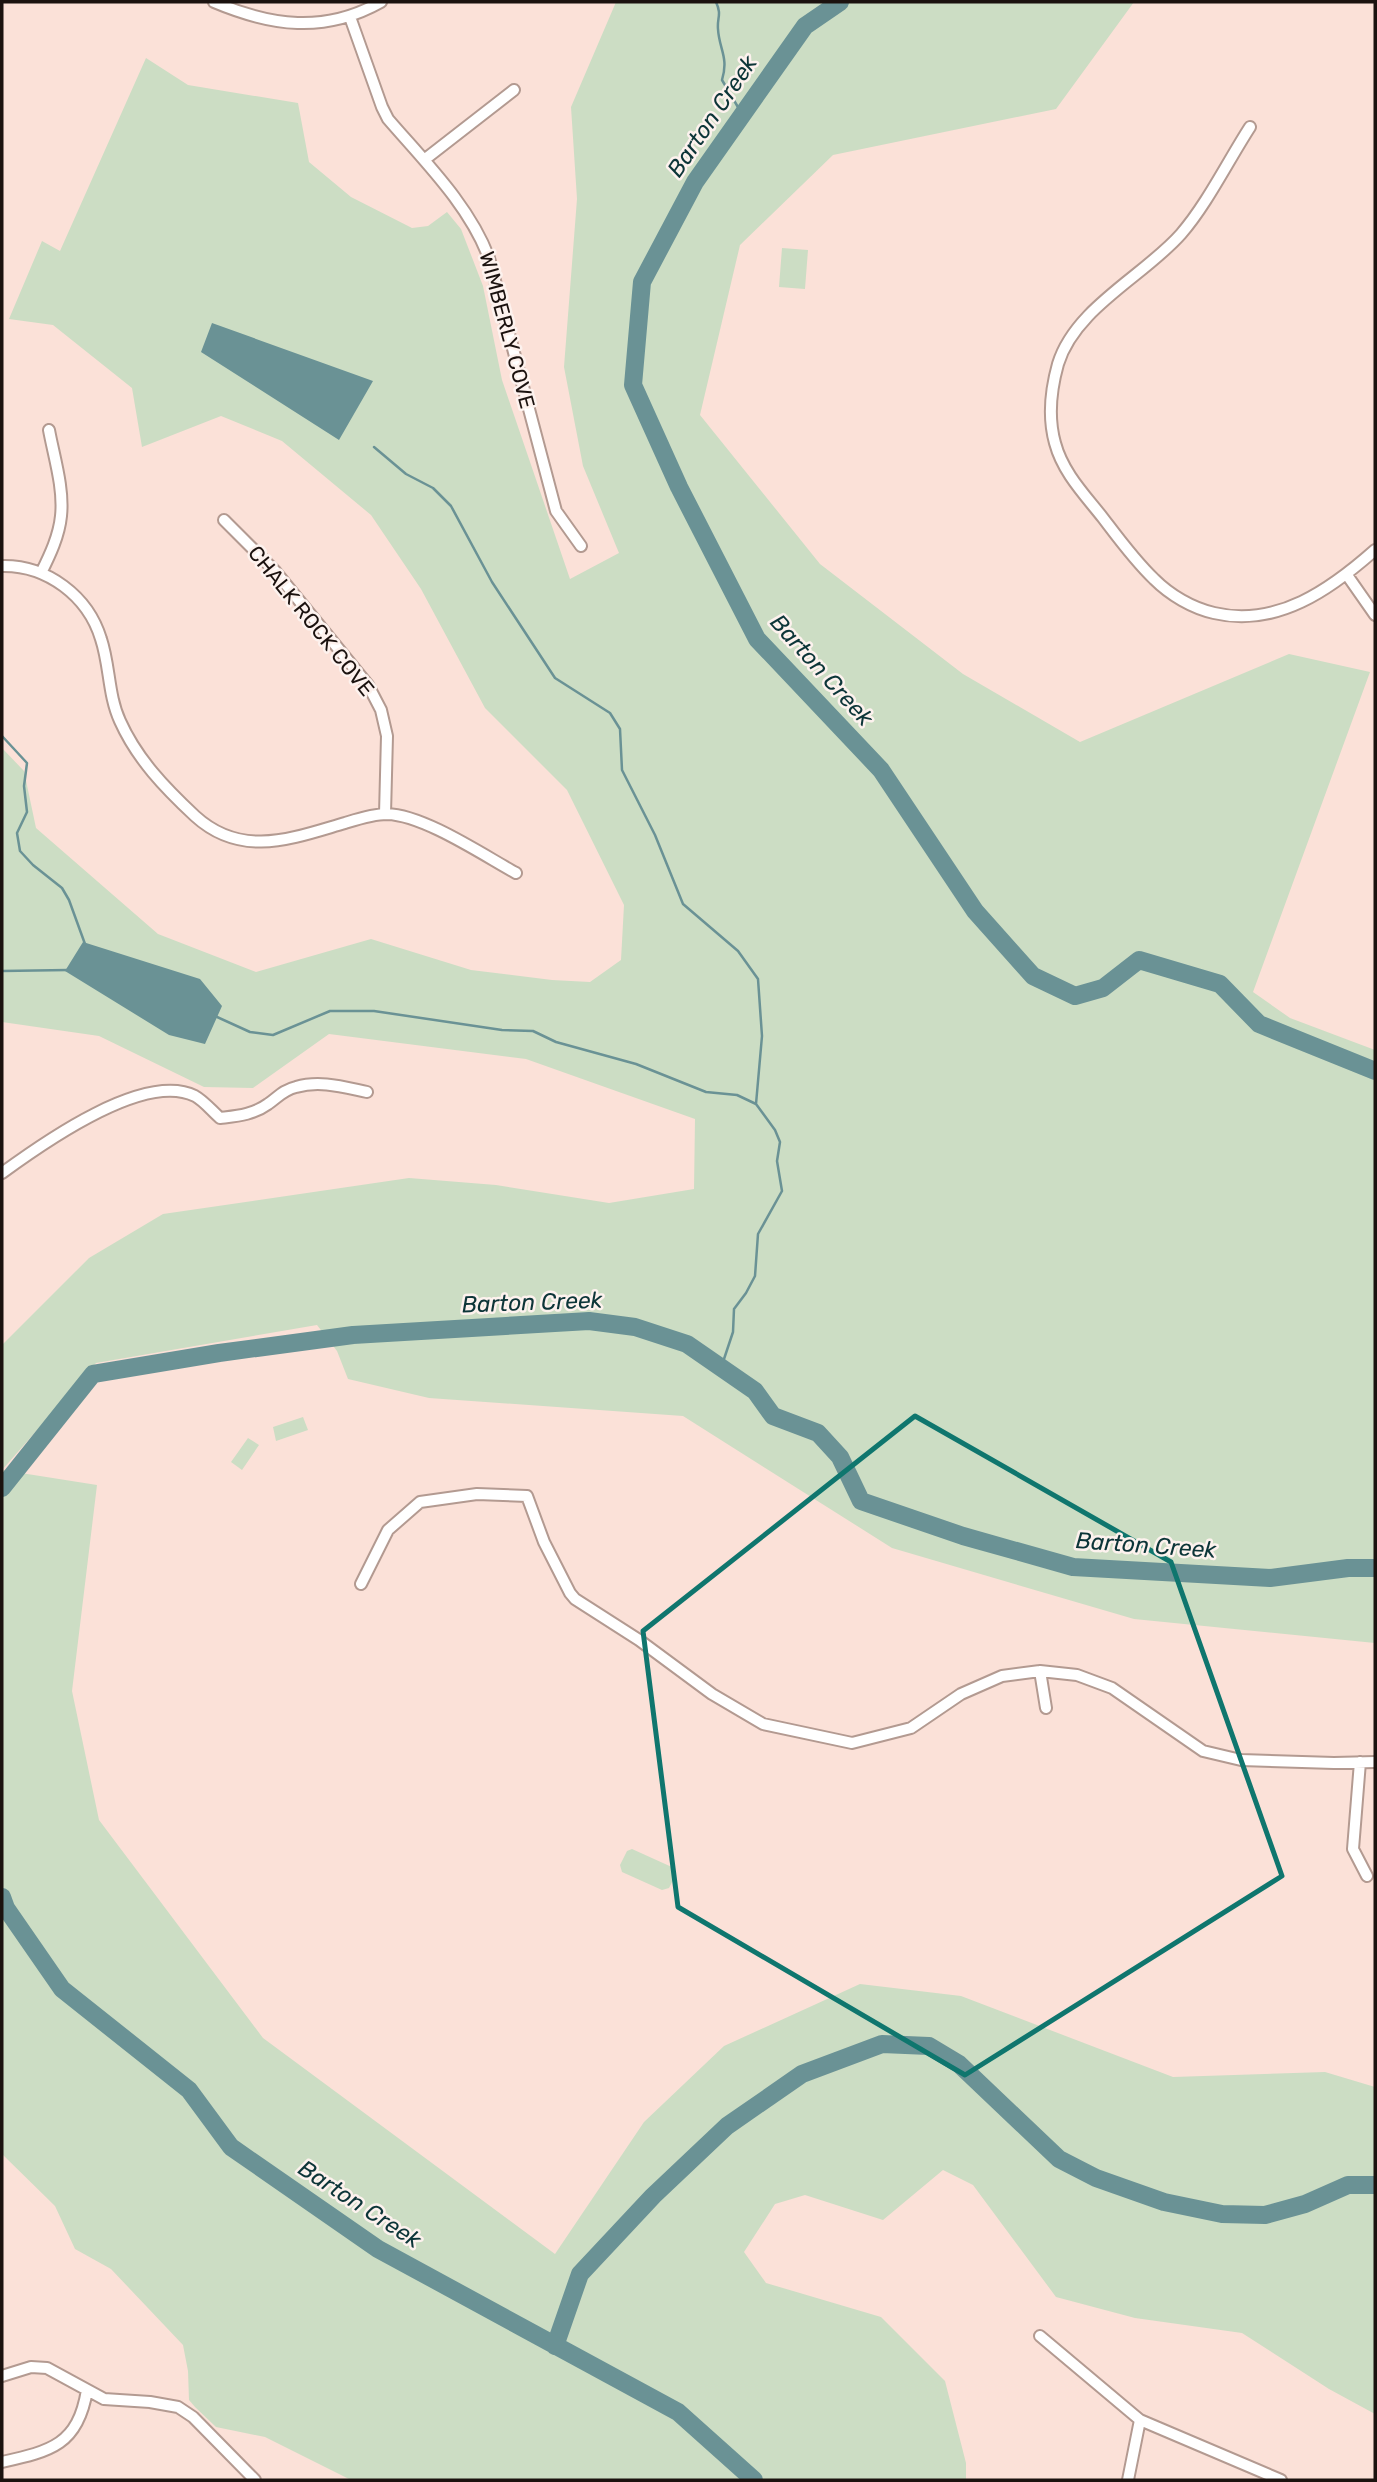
<svg xmlns="http://www.w3.org/2000/svg" width="1377" height="2482" font-family="Rubik,sans-serif">
	<style>
		.green { fill: #ccddc4 }
		.water { fill: #6a9295 }
		.lines { fill: none; stroke-linecap: round; stroke-linejoin: round }
		.stream { stroke: #6a9295; stroke-width: 2.5 }
		.river { stroke: #6a9295; stroke-width: 18 }
		.street-casing { stroke: #b39a91; stroke-width: 14 }
		.street { stroke: #fff; stroke-width: 10 }
		.marked { fill: none; stroke: #0f766e; stroke-width: 5; stroke-linejoin: round }
		.labels { text-anchor: middle; stroke-width: 5; stroke-linejoin: round; paint-order: stroke }
		.street-label { font-size: 21px; fill: #1b120f; stroke: #fdf2ee }
		.water-label { font-size: 23px; font-style: italic; fill: #0c3538; stroke: #fdf2ee }
	</style>
	<rect width="100%" height="100%" fill="#fbe1d8"/>
	<path class="green" d="M616,2H1134L1056,109L833,155L740,245L700,415L820,564L963,674L1080,742L1289,654L1370,672L1253,992L1290,1018L1375,1050V1643L1134,1619L892,1548L683,1416L429,1398L348,1379L337,1351L317,1325L96,1363L2,1470L97,1485L72,1691L99,1820L263,2038L555,2254L644,2122L724,2046L860,1984L961,1996L1173,2077L1325,2072L1375,2087V2414L1329,2389L1242,2333L1135,2318L1056,2297L973,2185L943,2170L883,2220L805,2195L775,2204L744,2252L766,2283L881,2317L945,2381L966,2463V2480H351L265,2437L216,2427L195,2407L189,2400L188,2371L183,2345L111,2269L75,2249L55,2206L2,2154V1345L89,1258L163,1214L409,1178L496,1185L609,1203L694,1189L695,1119L526,1059L329,1034L253,1088L204,1087L99,1036L2,1022V748L24,771L36,828L158,934L256,972L371,939L471,970L552,980L590,982L621,960L624,905L567,790L485,708L421,589L371,515L282,441L221,416L142,447L132,388L53,325L9,319L42,241L60,251L146,58L188,85L298,103L309,162L351,197L412,228L428,226L447,212L461,229L483,286L502,380L570,579L619,553L583,466L564,367L577,199L571,107Z
		M782,248L808,250L805,289L779,287Z
		M303,1417L308,1430L276,1441L273,1427Z
		M248,1438L259,1445L242,1470L231,1462Z
		M632,1849L674,1868L676,1874L669,1888L662,1890L622,1872L620,1865L627,1851Z"/>
	<path class="water" d="M212,323L373,381L339,440L201,352Z
		M83,942L200,979L222,1006L205,1044L169,1035L65,971Z"/>
	<g class="lines">
		<path class="stream" d="M716,2C722,15 717,17 718,29C719,49 729,57 722,80L742,114
			M374,447L406,474L433,488L451,506L492,582L555,678L610,713L620,729L622,770L655,835L683,904L738,951L758,979L762,1036L756,1104L775,1130L780,1142L777,1161L782,1191L758,1234L755,1276L746,1293L734,1309L733,1332L721,1368
			M2,736L27,763L24,786L27,812L17,833L20,851L33,865L62,888L69,900L85,944
			M2,971L68,970
			M215,1016L250,1032L273,1035L330,1011H374L502,1030L533,1031L556,1042L636,1064L706,1092L737,1095L756,1104"/>
		<path class="river" d="M840,2L805,26L695,182L642,282L633,385L679,487L757,639L881,770L975,911L1033,976L1075,996L1103,988L1139,960L1220,984L1259,1024L1375,1071
			M2,1488L93,1374L219,1353L353,1335L589,1321L635,1327L687,1344L755,1391L773,1416L818,1433L840,1457L861,1501L963,1536L1073,1567L1270,1578L1348,1568H1375
			M2,1897L6,1908L62,1989L189,2090L231,2147L378,2249L678,2412L754,2480
			M555,2346L580,2274L653,2196L727,2126L802,2074L882,2044L929,2046L959,2064L1059,2159L1096,2178L1164,2202L1222,2214L1265,2215L1305,2204L1348,2185H1375"/>
		<defs>
			<path id="street" d="M214,2C271,26 324,34 381,2
				M350,17L382,107L388,119C425,162 469,205 489,258L556,511L581,546
				M1250,127C1228,161 1207,204 1181,234C1144,276 1075,308 1058,364C1051,389 1048,418 1055,443C1063,473 1085,495 1103,518C1119,539 1135,561 1154,579C1170,595 1192,608 1214,613C1277,628 1331,589 1375,550
				M424,160L514,90
				M224,520L275,571L368,685L381,710L387,736L385,814
				M2,566C47,565 88,596 101,639C110,666 108,695 120,721C137,759 165,788 195,816C242,859 293,838 345,823C358,819 373,814 387,814C424,815 483,855 516,873
				M41,573C50,555 59,536 61,516C64,488 54,457 49,430
				M1347,575L1375,615
				M2,1173C43,1143 144,1071 195,1096C204,1101 212,1111 220,1118C236,1116 253,1115 268,1104C277,1098 283,1090 296,1087C320,1080 343,1087 367,1092
				M361,1584L388,1530L420,1502L477,1494L527,1496L544,1542L570,1593L575,1599L639,1640L712,1694L763,1724L852,1743L911,1728L961,1694L1002,1676L1040,1671L1077,1675L1112,1688L1203,1751L1241,1760L1334,1763L1375,1762
				M1040,1671L1046,1708
				M1360,1762L1353,1849L1367,1876
				M1040,2336L1140,2420L1281,2480
				M2,2376L31,2367L47,2368L104,2399L150,2402L178,2407L193,2417L255,2480
				M2,2462C51,2451 78,2445 87,2390
				M1128,2480L1140,2420"/>
		</defs>
		<use href="#street" class="street-casing"/>
		<use href="#street" class="street"/>
	</g>
	<path class="marked" d="M915,1416L1171,1562L1282,1876L965,2075L678,1907L643,1631Z"/>
	<g class="labels">
		<g class="street-label">
			<text transform="translate(507 330) rotate(75)" y="7">WIMBERLY COVE</text>
			<text transform="translate(311 621) rotate(51)" y="7">CHALK ROCK COVE</text>
		</g>
		<g class="water-label">
			<text transform="translate(712 116) rotate(-56)" y="8">Barton Creek</text>
			<text transform="translate(822 670) rotate(48)" y="8">Barton Creek</text>
			<text transform="translate(532 1302) rotate(-2)" y="8">Barton Creek</text>
			<text transform="translate(1146 1545) rotate(4)" y="8">Barton Creek</text>
			<text transform="translate(360 2204) rotate(33)" y="8">Barton Creek</text>
		</g>
	</g>
	<rect width="1377" height="2482" fill="none" stroke="#1b120f" stroke-width="7"/>
</svg>
